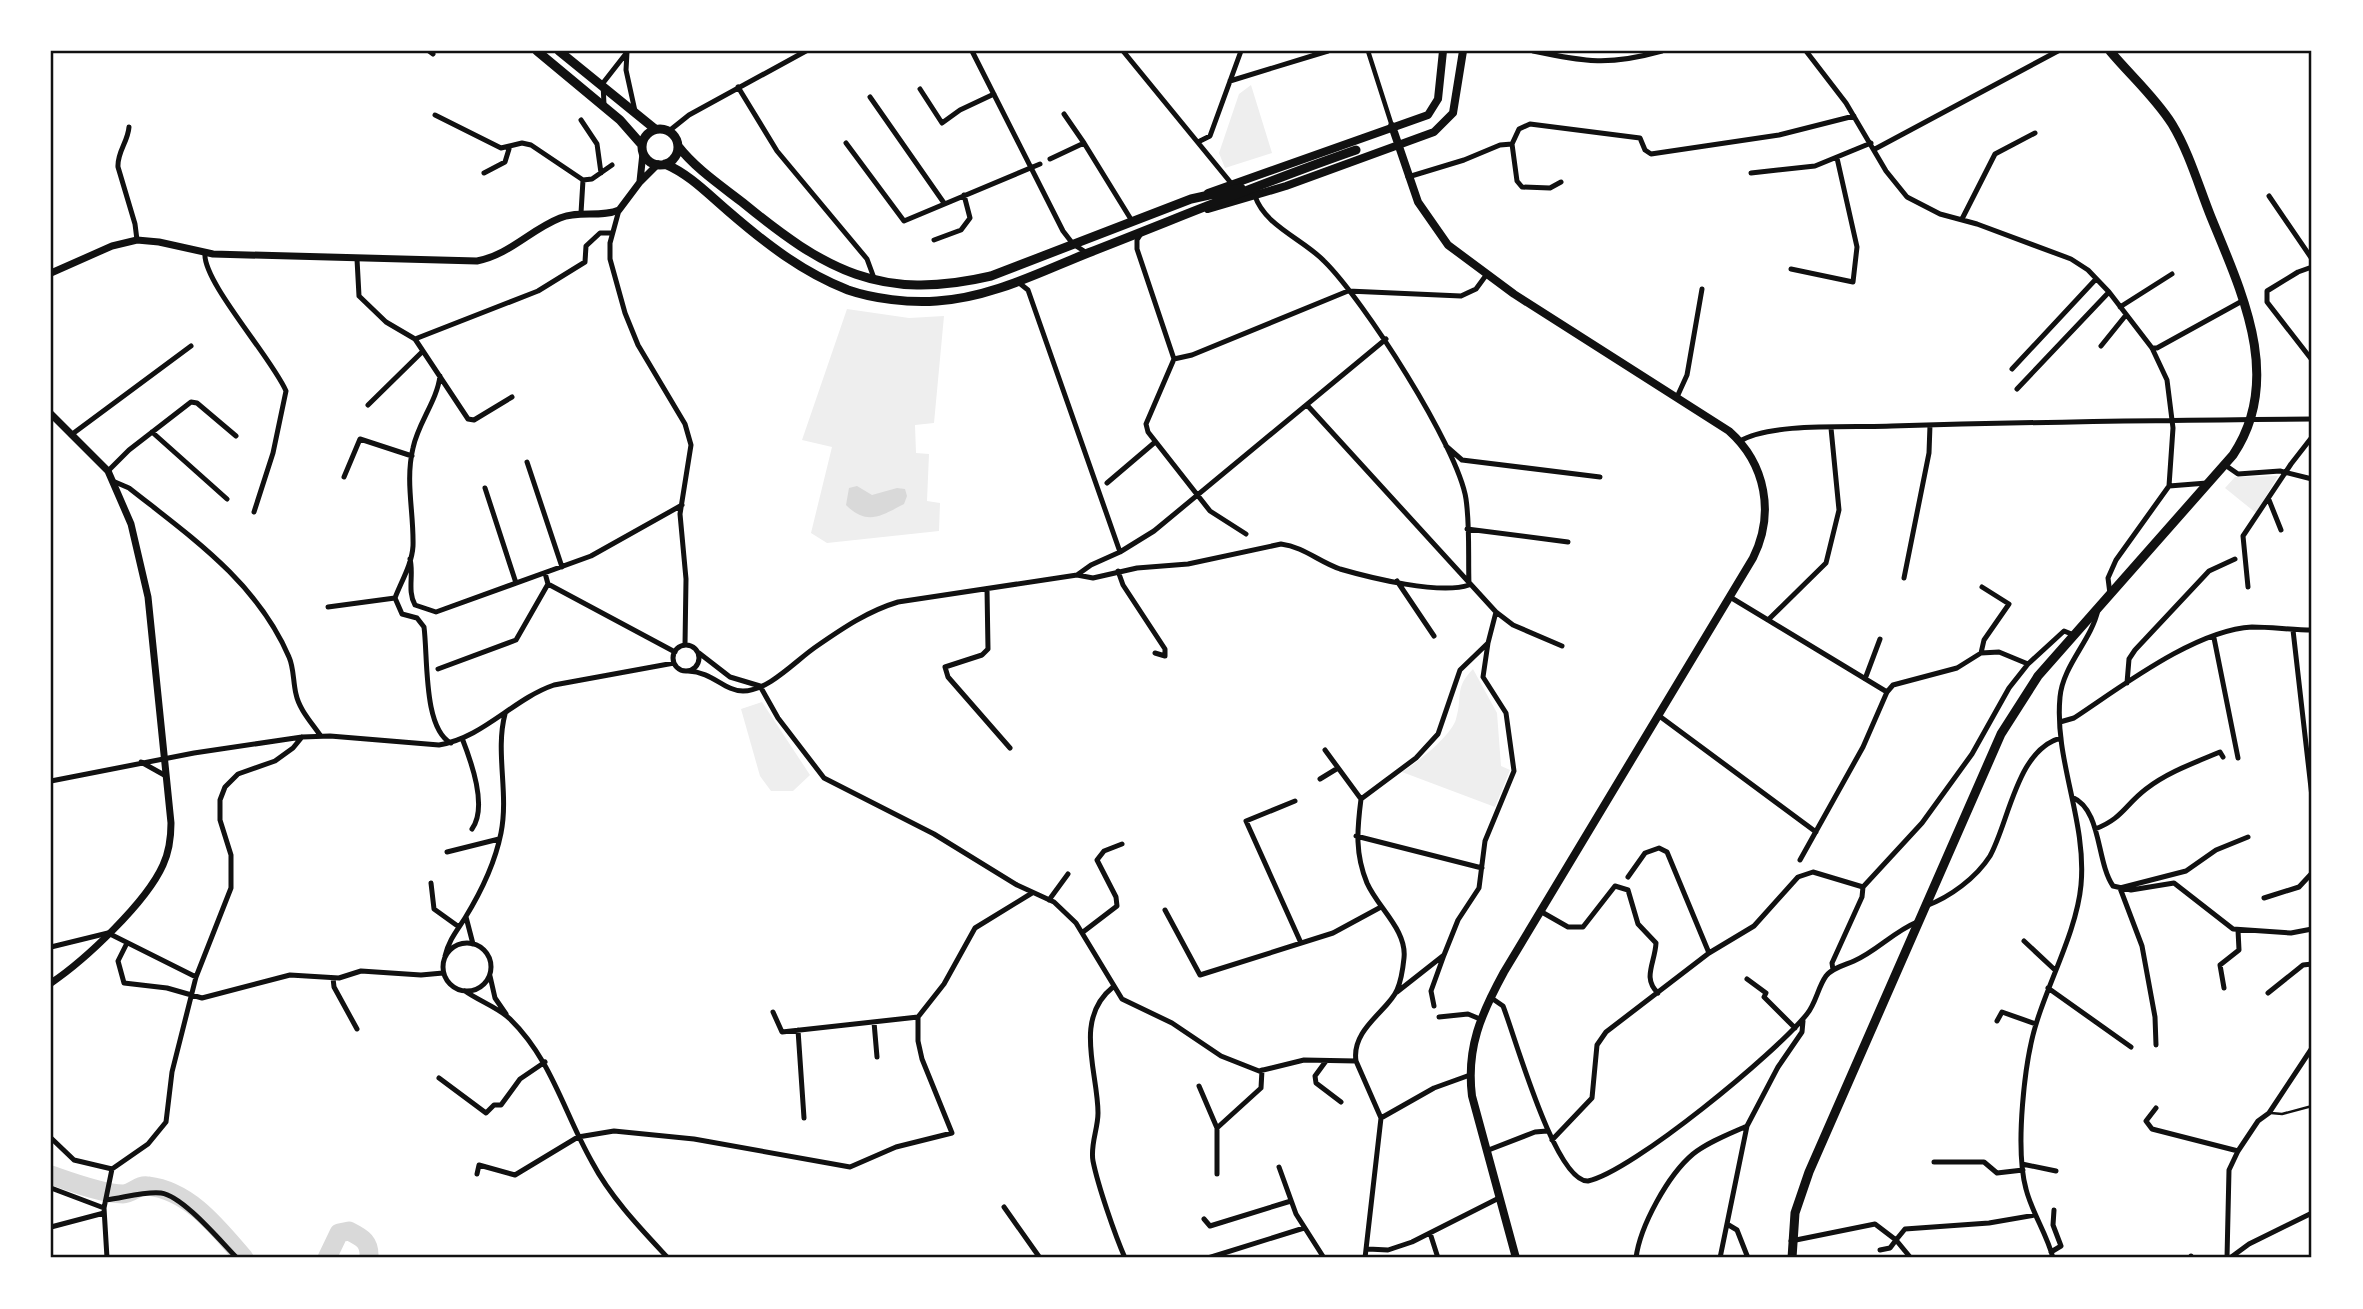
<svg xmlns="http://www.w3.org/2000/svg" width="2363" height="1309" font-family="'Source Sans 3',sans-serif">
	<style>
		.green { fill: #eee }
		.water { fill: #d9d9d9 }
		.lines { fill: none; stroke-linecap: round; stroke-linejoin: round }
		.river { stroke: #d9d9d9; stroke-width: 19 }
		.service { stroke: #111; stroke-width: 2.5 }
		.pedestrian { stroke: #111; stroke-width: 4.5 }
		.minor { stroke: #111; stroke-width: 5 }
		.tertiary { stroke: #111; stroke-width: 7 }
		.secondary { stroke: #111; stroke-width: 8 }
		.primary { stroke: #111; stroke-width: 9 }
		.neatline { fill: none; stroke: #111; stroke-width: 2.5 }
	</style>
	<rect width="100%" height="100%" fill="#fff"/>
	<path class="green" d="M1251,85L1272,153L1225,168L1219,153L1239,94Z
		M847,309L909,318L944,316L934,423L915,425L916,453L929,454L927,501L940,503L939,531L827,543L811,533L832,447L802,440Z
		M2278,476L2256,513L2225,488L2235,477Z
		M1473,669L1497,713L1501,766L1510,770L1495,807L1402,772C1417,763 1452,735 1456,719C1463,696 1454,688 1473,669Z
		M762,702L810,775L793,791H771L760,776L741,709Z"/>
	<path class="water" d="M857,486L872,495L897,488L905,489L907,496L904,504C881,516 867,526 846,505L849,488Z"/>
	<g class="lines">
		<path class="river" d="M51,1175C71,1182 103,1194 123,1194C132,1194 139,1184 148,1186C190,1191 218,1228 244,1258
			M327,1258L339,1233L349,1231C363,1238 370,1242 369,1258"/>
		<path class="service" d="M2271,1113L2282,1114L2312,1106"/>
		<path class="pedestrian" d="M1368,51L1392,126"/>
		<path class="minor" d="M429,51L433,54
			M972,51L1063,231L1073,244L1087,253
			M1123,51L1231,183
			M1533,51C1587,62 1608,66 1662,51
			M1806,51L1846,103L1886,171L1907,197L1940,214L1977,224L2071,259L2088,270L2109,292L2152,348L2167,380L2173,428L2169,486
			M627,52L626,70L635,111
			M1230,81L1328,51
			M738,87L777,151L867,259L874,278
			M920,89L942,123L960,110L994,94
			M870,97L944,203
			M604,105L603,83L628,51
			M1064,114L1084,143
			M435,115L501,148L522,143L531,145L583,180
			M581,120L597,144L601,173
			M129,127C128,142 117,152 118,167L135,224L137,240
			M669,131L689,115L806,51
			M1200,141L1210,136L1241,51
			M846,143L904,221L1040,164
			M1512,144L1517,181L1522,187L1550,188L1561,182
			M1875,149L2058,51
			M1050,159L1084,143L1132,221
			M484,173L505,162L509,149
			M1751,173L1815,166L1871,143
			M1408,177L1464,160L1500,145L1512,144L1519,129L1530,124L1640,138L1645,150L1651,154L1779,135L1854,116
			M1255,196C1265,226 1303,239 1324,261C1363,299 1458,447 1466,499C1470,526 1468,557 1469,585
			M2269,196L2312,259
			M619,210L610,243V259L625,313L638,345L685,424L691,445L680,514L686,579L685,645
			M581,213L583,180L592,179L612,165
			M1962,219L1995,154L2035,133
			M1142,232L1137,240V249L1174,359L1146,424L1148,432L1210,511L1246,534
			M934,240L961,230L970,218L964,195
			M205,253C202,281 272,358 286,391L273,453L254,512
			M357,259L359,296L386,322L415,339L468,419L474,420L512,397
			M2312,267L2298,272L2267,291V302L2312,360
			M1791,269L1853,282L1857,247L1837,158
			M1018,282L1028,290L1120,552
			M2120,307L2172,274
			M415,339L538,291L585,262L586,246L600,233H612
			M2101,346L2126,315
			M2152,348H2157L2244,300
			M1174,359L1192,355L1348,291L1461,296L1476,289L1487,274
			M2012,369L2096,279
			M440,376C437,401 418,423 413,448C405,481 414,513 413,546C412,564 401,582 395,598L402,614L417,618L424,627C428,657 423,728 451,743
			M2017,389L2109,292
			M1677,397L1687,375L1702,289
			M368,405L423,351
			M1307,405L1496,612L1513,625L1562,646
			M152,432L227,499
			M71,435L191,346
			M1740,441C1772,422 1852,428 1892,426C2032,422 2172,420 2312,419
			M1446,446L1462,460L1600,477
			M527,462L562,567
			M2225,465L2238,474L2280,471L2312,479
			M108,471L129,450L191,402L197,403L236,436
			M344,477L360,439L412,456
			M115,482L129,488C191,537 257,582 289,657C294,668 293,682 296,694C299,709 311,722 320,735
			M1107,483L1154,443
			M485,488L516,583
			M2269,500L2281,530
			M1467,529L1568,542
			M410,559C414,574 407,591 415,605L436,612L591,556L682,505
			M1118,571L1123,585L1165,649V656L1155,653
			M1077,575L1093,578L1137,568L1188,564L1281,544C1304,547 1319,562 1340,569C1371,578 1440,595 1469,585
			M1904,578L1929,453L1930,425
			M1397,581L1434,636
			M548,584L675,652
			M2248,587L2243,536L2291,464L2312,437
			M987,589L988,649L982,655L945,667L948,677L1010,748
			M2110,594L2108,578L2116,560L2169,486L2207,483
			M1730,597L1887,692
			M328,607L395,598
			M1768,620L1826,563L1839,510L1831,428
			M2293,630L2312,797
			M2214,638L2238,758
			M673 658a13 13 0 1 1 26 0a13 13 0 1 1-26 0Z
			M699,653L730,677L760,686
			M1981,653L1984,640L2009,604L1982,587
			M438,669L516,640L548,584L545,573
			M688,671C713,672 724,691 743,691C769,691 796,660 817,646C843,628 868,611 898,602L1077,575L1091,565L1120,552L1154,531L1386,339
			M1865,679L1880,639
			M2127,683L2129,659L2135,650L2209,571L2235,559
			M760,686L778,718L824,778L934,834L1017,885L1054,902L1076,923L1122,999L1172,1023L1221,1056L1259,1071L1304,1060L1356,1061L1381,1118L1365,1258
			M1658,715L1816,832
			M2060,722L2074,718C2121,687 2195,630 2252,627C2272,627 2292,630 2312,630
			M462,738C471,761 488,807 472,829
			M1325,750L1361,799
			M141,762L166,776
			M1320,779L1338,768
			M51,781L194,753L302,737L330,736L439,745C483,738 513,699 554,685L674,663
			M2072,797C2102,810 2096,861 2113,886L2131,890L2174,883L2233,929L2291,933L2312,929
			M1295,801L1246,821L1301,943
			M2095,829C2122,819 2125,805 2146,789C2168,772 2194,763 2220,752L2223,757
			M1356,836L1482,868
			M447,852L499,839
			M1800,860L1863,747L1887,692L1893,685L1957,668L1981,653L1999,652L2028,664
			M1628,877L1645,853L1659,848L1667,852L1709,953
			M431,883L434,909L459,927
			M2264,898L2299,887L2312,873
			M1049,900L1068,874
			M1926,906C1950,897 1976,878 1990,856C2009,822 2017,749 2061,738
			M1165,910L1200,975L1333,933L1381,907
			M1540,911L1568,927H1583L1615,886L1628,890L1638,924L1656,943C1655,963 1642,978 1658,993
			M466,917L473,944
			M1083,932L1117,906L1116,897L1097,860L1104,851L1122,844
			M2024,941L2055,970
			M443 967a24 24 0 1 1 48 0a24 24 0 1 1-48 0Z
			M127,943L118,961L124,983L167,988L202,998L290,975L339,978L361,971L421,975L443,973
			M51,947L108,933L196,977
			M445,956C449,940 456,932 465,918C481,892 495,863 501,833C509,793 495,752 505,714
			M1833,970L1832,963L1862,897L1863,887L1922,823L1972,754L2009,688L2028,664L2064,631L2074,635
			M490,976L495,998L506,1014
			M333,978L334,987L357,1029
			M1747,979L1766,993L1764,997L1795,1028
			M1113,987C1073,1019 1098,1072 1098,1113C1098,1129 1090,1145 1093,1161C1098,1186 1115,1235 1125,1258
			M2048,988L2131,1047
			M2224,988L2220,965L2239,950L2238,930
			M465,991C479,1001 499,1008 510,1019C552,1060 564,1113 592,1162C611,1198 641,1229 668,1258
			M1397,992L1444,955L1458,920L1479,888L1485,841L1514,771L1506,713L1483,677L1488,643
			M2268,993L2303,965L2312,964
			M1490,997L1503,1006C1515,1036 1555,1182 1588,1181C1632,1172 1777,1052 1807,1014C1816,1003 1818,987 1826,976C1832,968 1845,965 1854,961C1877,951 1893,932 1917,922
			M1434,1006L1431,991L1444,955
			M773,1012L782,1032L918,1017
			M1439,1017L1468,1014L1480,1019
			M1997,1021L2002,1012L2036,1024
			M874,1022L877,1057
			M798,1030L804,1118
			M2156,1045L2155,1017L2142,946L2120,888L2186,871L2216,850L2248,837
			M1326,1061L1315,1076L1316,1083L1341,1102
			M1356,1061C1351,1029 1389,1010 1397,990C1401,981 1403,968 1404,958C1407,930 1378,908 1367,883C1355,854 1357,830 1361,799L1416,758L1438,734L1460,670L1488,643L1496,612
			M439,1078L486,1113L494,1105H501L520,1079L545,1062
			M1199,1086L1217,1128
			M2156,1108L2146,1121L2152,1129L2238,1151
			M1381,1118L1434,1088L1470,1075
			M51,1138L74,1160L112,1169L148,1144L166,1122L172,1072L196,977L231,888V855L220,820V800L225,787L238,774L275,761L293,748L302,737
			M1552,1140L1592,1098L1597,1045L1606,1032L1709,953L1754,926L1798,877L1813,872L1863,887
			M1486,1151L1535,1132L1547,1131
			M1934,1162H1984L1997,1173L2023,1170
			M2022,1164L2056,1171
			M1279,1167L1296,1214L1324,1258
			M477,1174L479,1165L515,1175L578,1137L614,1131L694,1139L850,1167L896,1147L952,1133L922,1059L918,1041V1017L944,984L975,928L1032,893
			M1217,1174V1128L1261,1088L1262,1070
			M51,1188L104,1208
			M106,1200C123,1198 145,1191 161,1193C183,1196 221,1242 237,1258
			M1004,1207L1040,1258
			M1204,1219L1210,1226L1291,1201
			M1727,1224L1737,1230L1748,1258
			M51,1227L104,1213
			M1430,1233L1438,1258
			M1791,1241L1875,1224L1896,1240L1905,1229L1989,1223L2035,1215
			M1368,1249L1388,1250L1412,1242L1499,1198
			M1880,1250L1890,1248L1896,1240L1910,1257
			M2051,1252L2061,1246L2053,1225L2054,1210
			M107,1258L104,1208L112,1169
			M1208,1258L1304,1228
			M1636,1258C1640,1226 1668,1175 1693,1154C1708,1142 1729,1134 1747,1126
			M1720,1258L1747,1126L1778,1067L1802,1032L1803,1021
			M2053,1258C2047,1234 2032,1213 2026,1189C2015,1149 2024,1061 2037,1021C2050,979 2077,929 2081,885C2087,821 2054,760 2060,697C2063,665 2091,641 2098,610
			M2191,1258V1256
			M2227,1258L2229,1170L2238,1151L2258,1121L2269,1113L2312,1048
			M2230,1258L2249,1244L2312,1213"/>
		<path class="tertiary" d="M640,181L643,153
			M51,273L112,246L137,240L159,242L213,254L477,261C509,255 530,230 560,218C579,210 600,218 619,210L640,182L658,164
			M51,414L108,471L131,524L148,597L171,823C171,837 169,852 163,865C146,903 85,960 51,983"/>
		<path class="secondary" d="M1392,126L1418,202L1448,245L1514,294L1729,431C1766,464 1775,514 1753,558L1504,972C1481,1014 1466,1048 1472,1096L1516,1258
			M1208,193L1428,115L1438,99L1443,51
			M1208,209L1286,186L1434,132L1453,113L1463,51"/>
		<path class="primary" d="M537,51L620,120L642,145
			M559,51L655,129
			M642 147a18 18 0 1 1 36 0a18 18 0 1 1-36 0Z
			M678,146C695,168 720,185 742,202C825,270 880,302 991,276L1191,199L1241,188
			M665,164C689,174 708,194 728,211C765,243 802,272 848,290C874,299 909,303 937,301C990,298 1040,272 1088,253C1178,218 1266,181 1356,150
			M1792,1258L1795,1213L1809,1172L2001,734L2038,676L2233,455C2284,379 2242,293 2211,217C2199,187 2189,152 2172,124C2155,97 2130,75 2110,51"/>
	</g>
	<rect width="2363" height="1309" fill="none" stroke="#ffffff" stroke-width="105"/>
	<rect x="52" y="52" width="2258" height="1204" class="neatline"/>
</svg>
